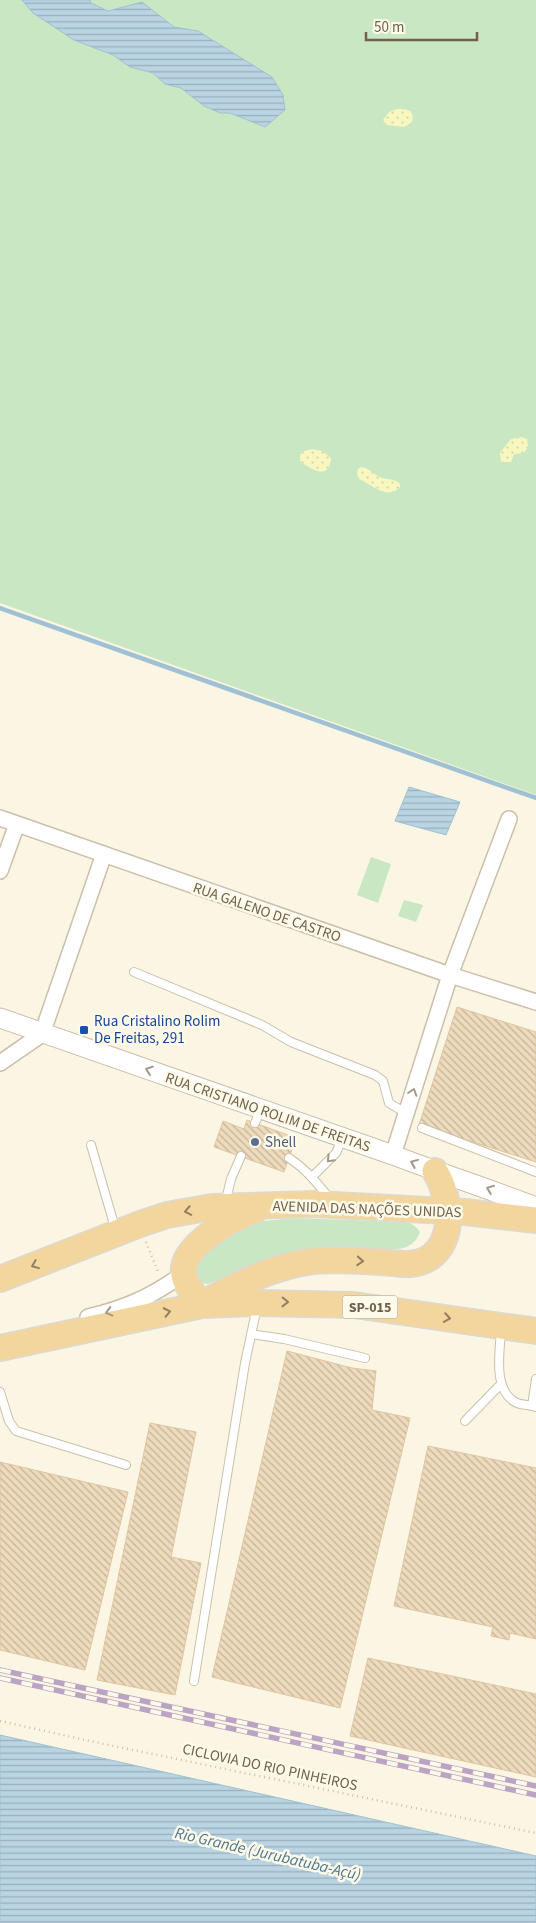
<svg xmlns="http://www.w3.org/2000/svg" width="536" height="1923" font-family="'Source Sans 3',sans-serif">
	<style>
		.green { fill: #cae7c3 }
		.sand { fill: url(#sand-dots) }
		.water { fill: url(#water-rules); stroke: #a0c1d4 }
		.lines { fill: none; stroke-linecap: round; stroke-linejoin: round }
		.stream { stroke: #a0c1d4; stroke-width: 4.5 }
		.building { fill: url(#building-back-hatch); stroke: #e0c59e }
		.service-casing { stroke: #cbbfaa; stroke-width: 10 }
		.minor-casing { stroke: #cbbfaa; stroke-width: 18 }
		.tertiary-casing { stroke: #cbbfaa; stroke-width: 21 }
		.trunk-casing { stroke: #ddd9d4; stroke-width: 28 }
		.path { stroke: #d3bea0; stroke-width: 2.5; stroke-dasharray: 1 4; stroke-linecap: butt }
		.service { stroke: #fff; stroke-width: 8 }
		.minor { stroke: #fff; stroke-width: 15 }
		.tertiary { stroke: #fff; stroke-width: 19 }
		.trunk { stroke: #f3d69e; stroke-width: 25 }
		.rail-casing { stroke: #bba3c3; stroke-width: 5.5 }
		.rail { stroke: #fefae9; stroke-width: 4; stroke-dasharray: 11; stroke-linecap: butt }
		.oneway { stroke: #a3988a }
		.oneway2 { stroke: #927e60 }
		.transit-dot { fill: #1a4fb4; stroke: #fefae9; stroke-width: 2 }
		.service-dot { fill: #5c6f8a; stroke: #fefae9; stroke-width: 2 }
		.labels { text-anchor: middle; stroke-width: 5; stroke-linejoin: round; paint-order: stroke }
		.shield { fill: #fefae9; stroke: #9b8e7a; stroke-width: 1 }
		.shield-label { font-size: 14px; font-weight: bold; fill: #71604b }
		.street-label { font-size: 15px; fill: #71604b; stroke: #fefae9 }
		.transit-label { font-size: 15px; fill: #164399; stroke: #fefae9; text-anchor: start }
		.service-label { font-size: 15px; fill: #4e5e75; stroke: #fefae9; text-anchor: start }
		.water-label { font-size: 16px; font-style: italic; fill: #4d7790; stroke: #fefae9 }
	</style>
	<defs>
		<pattern id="sand-dots" width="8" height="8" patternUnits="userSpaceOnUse" patternTransform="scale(1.25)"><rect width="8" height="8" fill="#f8f7c0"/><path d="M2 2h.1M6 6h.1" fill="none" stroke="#d8d6a6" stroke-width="1.8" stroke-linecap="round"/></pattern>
		<pattern id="water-rules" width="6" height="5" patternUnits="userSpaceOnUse" patternTransform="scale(1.25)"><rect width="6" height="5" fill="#b9d4e3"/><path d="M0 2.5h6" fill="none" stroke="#9bafba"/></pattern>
		<pattern id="building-back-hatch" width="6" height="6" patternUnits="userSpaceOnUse" patternTransform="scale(1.25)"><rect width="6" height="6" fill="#eedabc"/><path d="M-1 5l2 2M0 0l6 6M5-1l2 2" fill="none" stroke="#c5b49b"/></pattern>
	</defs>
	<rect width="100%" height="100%" fill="#fbf6e3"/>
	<path class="green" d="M0,0H536V795L0,603Z
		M371,857L391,864L378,903L357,895Z
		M404,900L423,905L416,922L398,916Z
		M294,1218L409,1222L417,1228L420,1232C412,1256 383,1249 363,1247C353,1247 343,1247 332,1247C294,1248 244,1271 208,1284L202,1283L195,1276L197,1258L207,1246L254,1222Z"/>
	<path class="sand" d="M397,109C408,109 415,110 412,122L404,127L387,125L383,120L389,112Z
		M521,437L527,439L528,447L524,453L514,454L511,462H501L500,453L511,439Z
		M312,449L322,451L331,458C329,481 313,470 301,462L300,458L301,452Z
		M361,467C369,468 373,474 380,477C387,480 394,478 400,484V487C387,501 371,484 359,479L357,474L358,469Z"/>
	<path class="water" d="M22,0H90L91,3L108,11L142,2L174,27L198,31L272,77L283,95L285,110L265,127L230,113H220L204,106L181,88L165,84L153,73L130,67L113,55L74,40L33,13Z
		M409,787L460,802L446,835L395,821Z
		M0,1735L536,1856V1923H0Z"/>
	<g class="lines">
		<path class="stream" d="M0,608L536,798"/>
	</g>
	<path class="building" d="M457,1007L536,1032V1162L419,1125Z
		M247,1120L296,1138L284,1172L214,1147L223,1121L244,1129Z
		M287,1351L352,1368L376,1371L372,1410L410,1418L340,1708L212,1677Z
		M150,1423L196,1432L171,1557L201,1563L175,1695L97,1680Z
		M428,1446L536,1468V1639L510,1633L509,1640L491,1636L493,1627L394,1606Z
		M0,1462L128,1492L85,1670L0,1650Z
		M368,1658L536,1694V1777L350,1736Z"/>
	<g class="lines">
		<defs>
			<path id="service" d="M134,972L262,1025L291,1042L375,1075L383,1081L389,1103L406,1113
				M255,1123L261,1109
				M422,1128L536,1172
				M91,1145L116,1231
				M289,1158C306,1169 318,1184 330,1199
				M312,1177L336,1153L343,1137
				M225,1204L231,1179L241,1156
				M501,1330C500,1352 492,1391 517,1403C522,1405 530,1405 536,1407
				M251,1334L284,1339L365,1358
				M0,1392L9,1421L16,1431L126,1465
				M532,1406L536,1379
				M465,1421L501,1384
				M194,1681L245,1363L257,1307"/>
			<path id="minor" d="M0,818L450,975L536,1002
				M0,871L17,824
				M0,1063L42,1034L104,854
				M393,1155L450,975L509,819
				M88,1317C126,1308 151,1297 183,1274"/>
			<path id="tertiary" d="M0,1018L393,1155C440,1173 489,1189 536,1207"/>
			<path id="trunk" d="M0,1279L140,1224L167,1215L212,1207L315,1204L465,1212L536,1220
				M204,1303C238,1284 274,1266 313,1261C336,1259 359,1261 382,1262C393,1263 409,1266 420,1262C438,1257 447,1239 448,1222C448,1203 445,1187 435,1171
				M202,1305C195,1296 186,1286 184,1275C179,1246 233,1218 255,1210
				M0,1348L202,1305L257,1303L354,1305L536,1331"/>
		</defs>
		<use href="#service" class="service-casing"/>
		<use href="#minor" class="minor-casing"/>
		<use href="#tertiary" class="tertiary-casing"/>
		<use href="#trunk" class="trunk-casing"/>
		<path class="path" d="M146,1242L159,1274
			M0,1721L99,1743L536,1833"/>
		<use href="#service" class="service"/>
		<use href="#minor" class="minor"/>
		<use href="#tertiary" class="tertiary"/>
		<use href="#trunk" class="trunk"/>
		<defs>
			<path id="rail" d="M0,1670L536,1786
				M0,1678L536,1795"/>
		</defs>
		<use href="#rail" class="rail-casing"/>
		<use href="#rail" class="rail"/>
	</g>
	<defs><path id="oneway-chevron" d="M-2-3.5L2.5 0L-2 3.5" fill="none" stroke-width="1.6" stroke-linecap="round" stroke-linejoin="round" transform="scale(1.25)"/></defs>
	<g class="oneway">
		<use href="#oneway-chevron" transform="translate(149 1070) rotate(-161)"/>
		<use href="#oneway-chevron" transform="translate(413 1092) rotate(-72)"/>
		<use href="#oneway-chevron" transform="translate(330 1159) rotate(134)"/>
		<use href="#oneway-chevron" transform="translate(414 1163) rotate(-158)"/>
		<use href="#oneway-chevron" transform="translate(490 1189) rotate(-159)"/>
		<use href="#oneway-chevron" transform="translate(109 1312) rotate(165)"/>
	</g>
	<g class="oneway2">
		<use href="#oneway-chevron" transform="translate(188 1211) rotate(169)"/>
		<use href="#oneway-chevron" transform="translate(360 1261) rotate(4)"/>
		<use href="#oneway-chevron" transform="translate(35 1265) rotate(158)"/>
		<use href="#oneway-chevron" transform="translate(285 1302) rotate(1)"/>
		<use href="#oneway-chevron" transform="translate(167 1312) rotate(-12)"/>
		<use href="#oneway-chevron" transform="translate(447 1318) rotate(8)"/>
	</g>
	<rect class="transit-dot" x="79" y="1025" width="10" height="10" rx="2.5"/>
	<circle class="service-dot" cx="255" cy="1142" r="5"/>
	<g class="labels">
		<rect class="shield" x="342.5" y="1295.5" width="55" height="23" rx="4"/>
		<g class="shield-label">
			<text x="370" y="1312">SP-015</text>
		</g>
		<g class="street-label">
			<text transform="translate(267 912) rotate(19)" y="5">RUA GALENO DE CASTRO</text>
			<text transform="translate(268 1112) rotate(19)" y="5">RUA CRISTIANO ROLIM DE FREITAS</text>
			<text transform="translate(367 1209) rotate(2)" y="5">AVENIDA DAS NAÇÕES UNIDAS</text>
			<text transform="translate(270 1767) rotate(12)" y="5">CICLOVIA DO RIO PINHEIROS</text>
		</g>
		<g class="transit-label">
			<text x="94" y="1026">Rua Cristalino Rolim<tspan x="94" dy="17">De Freitas, 291</tspan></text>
		</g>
		<g class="service-label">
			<text x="265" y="1147">Shell</text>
		</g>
		<g class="water-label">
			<text transform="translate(268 1853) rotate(13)" y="6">Rio Grande (Jurubatuba-Açú)</text>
		</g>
	</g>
	<path d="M366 32v8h111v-8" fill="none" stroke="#71604b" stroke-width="2.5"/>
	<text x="374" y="32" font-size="15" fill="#71604b" stroke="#fefae9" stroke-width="4" paint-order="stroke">50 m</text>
</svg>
